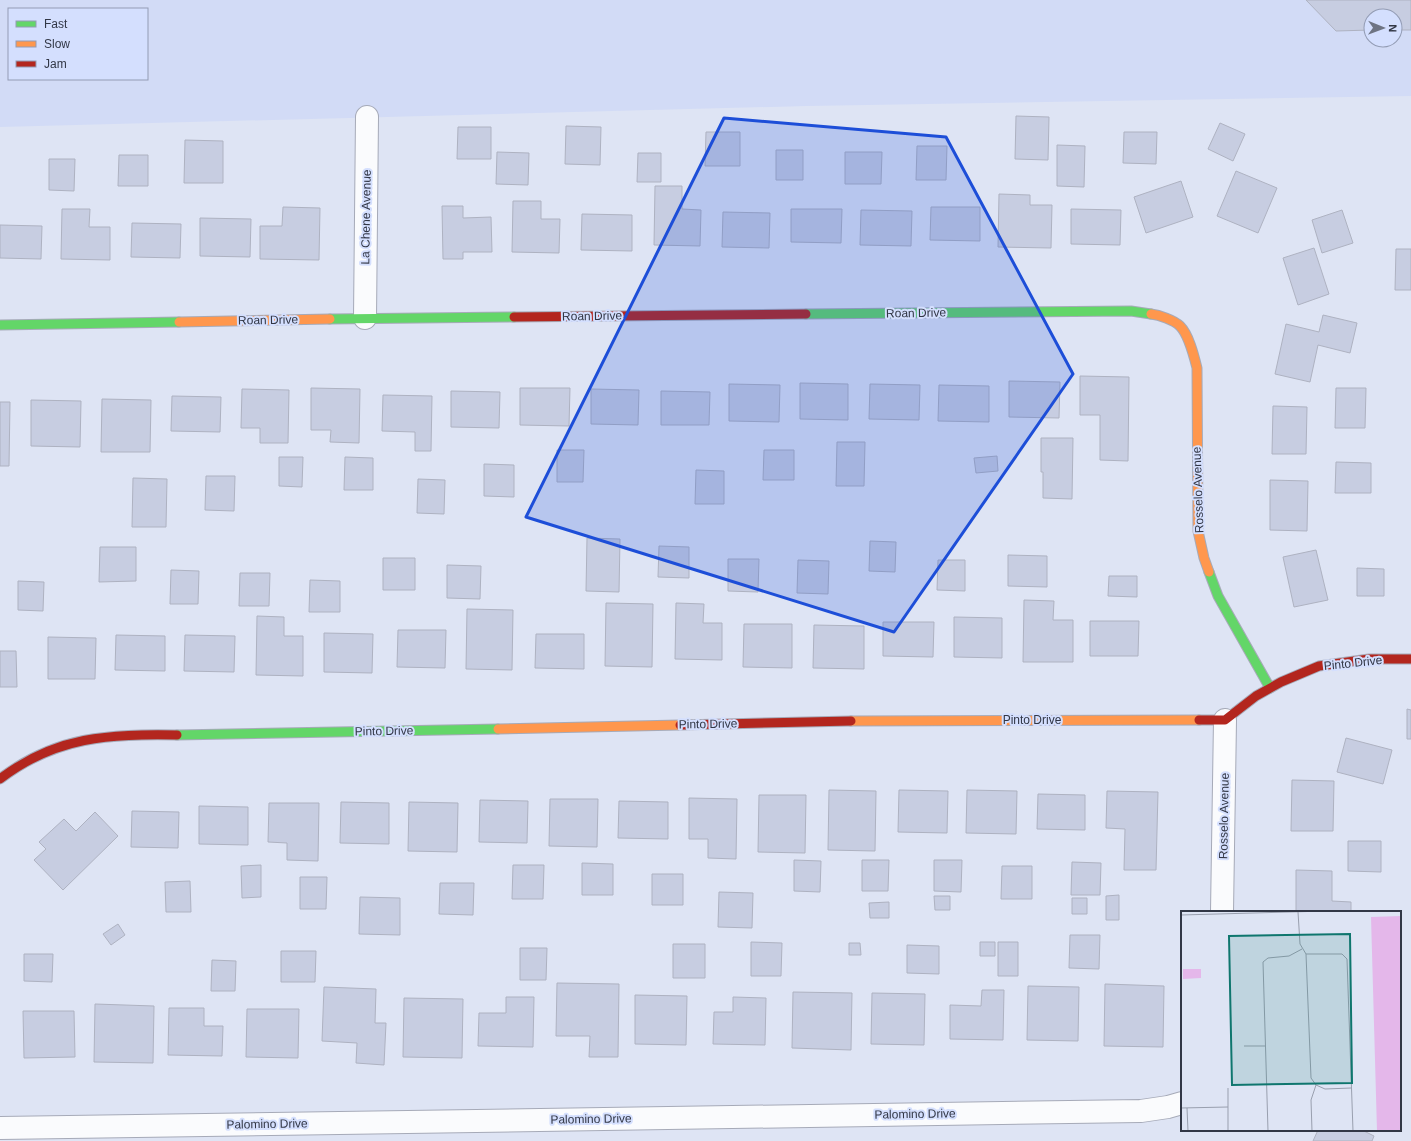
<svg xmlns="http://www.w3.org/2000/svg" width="1411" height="1141" font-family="Helvetica,sans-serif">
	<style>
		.built { fill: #d2dbf6; fill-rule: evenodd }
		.building { fill: #c7cde1; stroke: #aeb2c1 }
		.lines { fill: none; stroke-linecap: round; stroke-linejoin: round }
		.street-casing { stroke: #a6aab8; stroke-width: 24 }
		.fast-casing { stroke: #a6aab8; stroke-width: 11 }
		.slow-casing { stroke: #a6aab8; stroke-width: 11 }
		.jam-casing { stroke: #a6aab8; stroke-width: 11 }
		.street { stroke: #fafbfd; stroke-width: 22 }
		.fast { stroke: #63d668; stroke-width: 9 }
		.slow { stroke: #ff974d; stroke-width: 9 }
		.jam { stroke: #b3261e; stroke-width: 9 }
		.marked { fill: #1d4ed8; fill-opacity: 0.2; stroke: #1d4ed8; stroke-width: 3; stroke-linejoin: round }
		.labels { text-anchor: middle; stroke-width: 4; stroke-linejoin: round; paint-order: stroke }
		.street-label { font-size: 12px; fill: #323746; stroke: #d4dffe }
		.inset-road { fill: none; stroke: #999fae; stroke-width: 1 }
		.view { fill: #0f766e; fill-opacity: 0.15; stroke: #0f766e; stroke-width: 2 }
		.inset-edge { fill: none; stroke: #323746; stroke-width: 2 }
	</style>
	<rect width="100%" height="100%" fill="#dee4f4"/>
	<path class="built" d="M0,0H1411V96L807,106L0,127ZM9,9H147V79H9ZM1371,16H1395V40H1371Z"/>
	<path class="building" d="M1306,0H1411V30H1395V16H1371V30L1336,31Z
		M1016,116L1049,117L1048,160L1015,159Z
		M1220,123L1245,134L1233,161L1208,149Z
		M566,126L601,127L600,165L565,164Z
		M458,127H491V159H457Z
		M706,132H740V166H705Z
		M1124,132H1157L1156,164L1123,163Z
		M185,140L223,141V183H184Z
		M1057,145L1085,146L1084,187L1057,186Z
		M917,146H947L946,180H916Z
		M776,150H803V180H776Z
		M497,152L529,153L528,185L496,184Z
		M845,152H882L881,184H845Z
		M638,153H661V182H637Z
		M119,155H148V186H118Z
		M49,159H75L74,191L49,190Z
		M1236,171L1277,188L1258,233L1217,216Z
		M1181,181L1193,217L1146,233L1134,197Z
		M655,186H682V209L701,210L700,246L654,245Z
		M999,194L1030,195V205H1052L1051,248L998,247Z
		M513,201H541V219H560L559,253L512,252Z
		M442,206H463V218L491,217L492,252H463V259H443Z
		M283,207L320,208L319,260L260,259V226H282Z
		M931,207H980V241L930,240Z
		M62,209H90L89,227H110V260L61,259Z
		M791,209H842L841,243L791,242Z
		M1071,209L1121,210L1120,245L1071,244Z
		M861,210L912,211L911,246L860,245Z
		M1342,210L1353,243L1322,253L1312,220Z
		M723,212L770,213L769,248L722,247Z
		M582,214L632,215V251L581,250Z
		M200,218L251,219L250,257L200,256Z
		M132,223L181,224L180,258L131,257Z
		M0,225L42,226L41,259L0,258Z
		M1314,248L1329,294L1298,305L1283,258Z
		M1396,249H1411V290H1395Z
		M1323,315L1357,323L1350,353L1318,345L1310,382L1275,374L1286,324L1319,332Z
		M1080,376L1129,377L1128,461L1100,460V415H1080Z
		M1009,381L1060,382L1059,418L1009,417Z
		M800,383L848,384V420L800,419Z
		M729,384L780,385L779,422L729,421Z
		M870,384L920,385L919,420L869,419Z
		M939,385L989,386V422L938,421Z
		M311,388L360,389L359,443L330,442L331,430H311Z
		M520,388H570L569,426L520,425Z
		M1336,388H1366L1365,428H1335Z
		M242,389L289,390L288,443H260V428H241Z
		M591,389L639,390L638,425L591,424Z
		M451,391L500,392L499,428L451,427Z
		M661,391L710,392L709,425H661Z
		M383,395L432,396L431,451H415V432L382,431Z
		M172,396L221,397L220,432L171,431Z
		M102,399L151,400L150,452H101Z
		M31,400L81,401L80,447L31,446Z
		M0,402H10L9,466H0Z
		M1273,406L1307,407L1306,454H1272Z
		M1041,438H1073L1072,499L1043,498V472H1041Z
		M837,442H865L864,486H836Z
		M557,450H584L583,482H557Z
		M764,450H794V480H763Z
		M997,456L998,471L976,473L974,458Z
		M279,457H303L302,487L279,486Z
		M345,457L373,458V490H344Z
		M1336,462L1371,463V493H1335Z
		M484,464L514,465V497L484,496Z
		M696,470L724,471V504H695Z
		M206,476H235L234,511L205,510Z
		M133,478L167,479L166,527H132Z
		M418,479L445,480L444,514L417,513Z
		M1270,480L1308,481L1307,531L1270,530Z
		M587,538L620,539L619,592L586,591Z
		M870,541L896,542L895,572L869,571Z
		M659,546L689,547V578L658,577Z
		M100,547H136V581L99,582Z
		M1316,550L1328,600L1294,607L1283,557Z
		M1008,555L1047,556V587L1008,586Z
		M383,558H415V590H383Z
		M728,559H759L758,592L728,591Z
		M798,560L829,561L828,594L797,593Z
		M938,560H965V591L937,590Z
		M447,565L481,566L480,599L447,598Z
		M1357,568L1384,569V596H1357Z
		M171,570L199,571L198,604H170Z
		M240,573H270L269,606H239Z
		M1109,576H1137V597L1108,596Z
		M310,580L340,581V612H309Z
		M18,581L44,582L43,611L18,610Z
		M1024,600L1054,601L1053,620H1073V662H1023Z
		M606,603L653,604L652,667L605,666Z
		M676,603L704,604L703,623H722V660L675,659Z
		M467,609L513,610L512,670L466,669Z
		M257,616L284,617V636H303V676L256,675Z
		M954,617L1002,618V658L954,657Z
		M1090,621H1139L1138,656H1090Z
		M883,622H934L933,657L883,656Z
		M744,624H792V668L743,667Z
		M814,625L864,626V669L813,668Z
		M398,630H446L445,668L397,667Z
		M324,633L373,634L372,673L324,672Z
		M536,634H584V669L535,668Z
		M116,635L165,636V671L115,670Z
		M185,635L235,636L234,672L184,671Z
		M48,637L96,638L95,679H48Z
		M0,651H16L17,687H0Z
		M1407,709L1411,710V739H1407Z
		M1346,738L1392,750L1383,784L1337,772Z
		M1292,780L1334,781L1333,831H1291Z
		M829,790L876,791L875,851L828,850Z
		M899,790L948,791L947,833L898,832Z
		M967,790L1017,791L1016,834L966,833Z
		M1107,791L1158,792L1156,870H1124L1125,829L1106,828Z
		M1038,794L1085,795V830L1037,829Z
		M759,795H806L805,853L758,852Z
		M689,798L737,799L736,859L708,858V839H689Z
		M550,799H598L597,847L549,846Z
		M480,800L528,801L527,843L479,842Z
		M619,801L668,802V839L618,838Z
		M341,802L389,803V844L340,843Z
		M409,802L458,803L457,852L408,851Z
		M269,803H319L318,861L287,860V843L268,842Z
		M199,806L248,807V845L199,844Z
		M132,811L179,812L178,848L131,847Z
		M95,812L118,836L63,890L34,860L46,849L39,842L64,819L76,831Z
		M1348,841H1381V872L1348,871Z
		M794,860L821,861L820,892L794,891Z
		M862,860H889L888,891H862Z
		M934,860H962L961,892L934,891Z
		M1072,862L1101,863L1100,895H1071Z
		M582,863L613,864V895H582Z
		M261,865V897L242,898L241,866Z
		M513,865H544L543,899H512Z
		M1002,866H1032V899H1001Z
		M1296,870L1332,871V901L1351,902V912H1296Z
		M652,874H683V905H652Z
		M300,877H327L326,909H300Z
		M190,881L191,912H166L165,882Z
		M440,883H474L473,915L439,914Z
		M719,892L753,893L752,928L718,927Z
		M1119,895V920H1106V896Z
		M934,896H950V910H935Z
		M360,897L400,898V935L359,934Z
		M1072,898H1087V914H1072Z
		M889,902V918H870L869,903Z
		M118,924L125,935L111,945L103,934Z
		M1070,935H1100L1099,969L1069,968Z
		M751,942L782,943L781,976H751Z
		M980,942H995V956H980Z
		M998,942H1018V976H998Z
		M849,943H860L861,955H849Z
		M673,944H705V978H673Z
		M907,945L939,946V974L907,973Z
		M520,948H547L546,980H520Z
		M281,951H316L315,982H281Z
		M24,954H53L52,982L24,981Z
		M212,960L236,961L235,991H211Z
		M557,983L619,984L618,1057H589L590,1036H556Z
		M1105,984L1164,986L1163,1047L1104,1046Z
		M1028,986L1079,987L1078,1041L1027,1040Z
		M324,987L376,989L375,1023H386L384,1065L356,1063L357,1043L322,1041Z
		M982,990H1004L1003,1040L950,1039V1005L981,1006Z
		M793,992L852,993L851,1050L792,1048Z
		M872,993L925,994L924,1045L871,1044Z
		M635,995L687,996L686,1045L635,1044Z
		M506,997H534L533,1047L478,1046L479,1013H506Z
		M733,997L766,998L765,1045L713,1044L714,1012H733Z
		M404,998L463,999L462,1058L403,1057Z
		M95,1004L154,1006L153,1063L94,1062Z
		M169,1008H204V1026H223L222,1056L168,1055Z
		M247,1009H299L298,1058L246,1057Z
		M23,1011H74L75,1057L24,1058Z
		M1318,1130H1362L1374,1136L1372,1141H1313Z"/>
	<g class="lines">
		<defs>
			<path id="street" d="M365,318L367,117
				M1222,912L1225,720
				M0,1128L1141,1111L1168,1107L1182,1103"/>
			<path id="fast" d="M806,314L1131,311L1151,314
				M330,319L514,317
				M0,325L179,322
				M1209,572L1218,596L1270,688
				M177,735L498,729"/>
			<path id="slow" d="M1151,314C1159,315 1174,320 1180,326C1189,335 1194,356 1197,368L1198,531L1204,558L1209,572
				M179,322L330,319
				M851,721L1199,720
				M498,729L680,725"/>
			<path id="jam" d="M514,317L806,314
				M1199,720H1225L1256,696L1281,682L1319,666L1369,659H1411
				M680,725L851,721
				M0,779C56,736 109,734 177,735"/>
		</defs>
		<use href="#street" class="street-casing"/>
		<use href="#fast" class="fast-casing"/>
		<use href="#slow" class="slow-casing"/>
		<use href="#jam" class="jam-casing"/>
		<use href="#street" class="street"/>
		<use href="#fast" class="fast"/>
		<use href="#slow" class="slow"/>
		<use href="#jam" class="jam"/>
	</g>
	<path class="marked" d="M724,118L946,137L1073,374L894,632L526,517Z"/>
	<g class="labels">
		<g class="street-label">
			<text transform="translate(366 217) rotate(-89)" y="4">La Chene Avenue</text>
			<text transform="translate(916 313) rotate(-1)" y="4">Roan Drive</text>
			<text transform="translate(592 316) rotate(-1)" y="4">Roan Drive</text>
			<text transform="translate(268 320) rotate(-1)" y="4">Roan Drive</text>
			<text transform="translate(1198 490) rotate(-92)" y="4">Rosselo Avenue</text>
			<text transform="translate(1353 663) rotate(-6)" y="4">Pinto Drive</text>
			<text x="1032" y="724">Pinto Drive</text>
			<text transform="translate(708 724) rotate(-1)" y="4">Pinto Drive</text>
			<text transform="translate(384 731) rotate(-1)" y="4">Pinto Drive</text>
			<text transform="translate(1224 816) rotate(-89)" y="4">Rosselo Avenue</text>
			<text transform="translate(915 1114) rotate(-1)" y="4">Palomino Drive</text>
			<text transform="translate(591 1119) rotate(-1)" y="4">Palomino Drive</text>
			<text transform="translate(267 1124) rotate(-1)" y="4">Palomino Drive</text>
		</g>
	</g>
	<g transform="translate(1181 911)">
		<rect width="220" height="220" fill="#dee4f4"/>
		<path d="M220,5V220H196L190,6ZM2,58H20V67L2,68Z" fill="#e4b7ea"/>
		<path class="inset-road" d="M117,1L119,33L125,43L130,167L135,174L144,178L170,177M0,4L145,0M125,43H161L166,48L172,220M63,135H84M0,197L47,196M6,197L7,220M47,220V177M87,220L82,51L87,47L108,45L121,38M131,220L130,189L135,174"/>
		<path class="view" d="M169,23L171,172L51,174L48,25Z"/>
		<rect width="220" height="220" class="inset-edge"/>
	</g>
	<rect x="8" y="8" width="140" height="72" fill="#d4dffe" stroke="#939cb4"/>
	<rect x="16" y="21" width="20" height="6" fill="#63d668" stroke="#939cb4"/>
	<text x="44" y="28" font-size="12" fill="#323746">Fast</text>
	<rect x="16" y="41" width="20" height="6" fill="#ff974d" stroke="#939cb4"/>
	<text x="44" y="48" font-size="12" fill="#323746">Slow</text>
	<rect x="16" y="61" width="20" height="6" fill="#b3261e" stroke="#939cb4"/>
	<text x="44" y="68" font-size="12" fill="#323746">Jam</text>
	<g transform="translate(1383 28) rotate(91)"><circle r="19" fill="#d4dffe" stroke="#939cb4"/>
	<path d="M0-3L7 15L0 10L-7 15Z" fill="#6e7483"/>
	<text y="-6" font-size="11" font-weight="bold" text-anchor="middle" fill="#323746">N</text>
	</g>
</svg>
